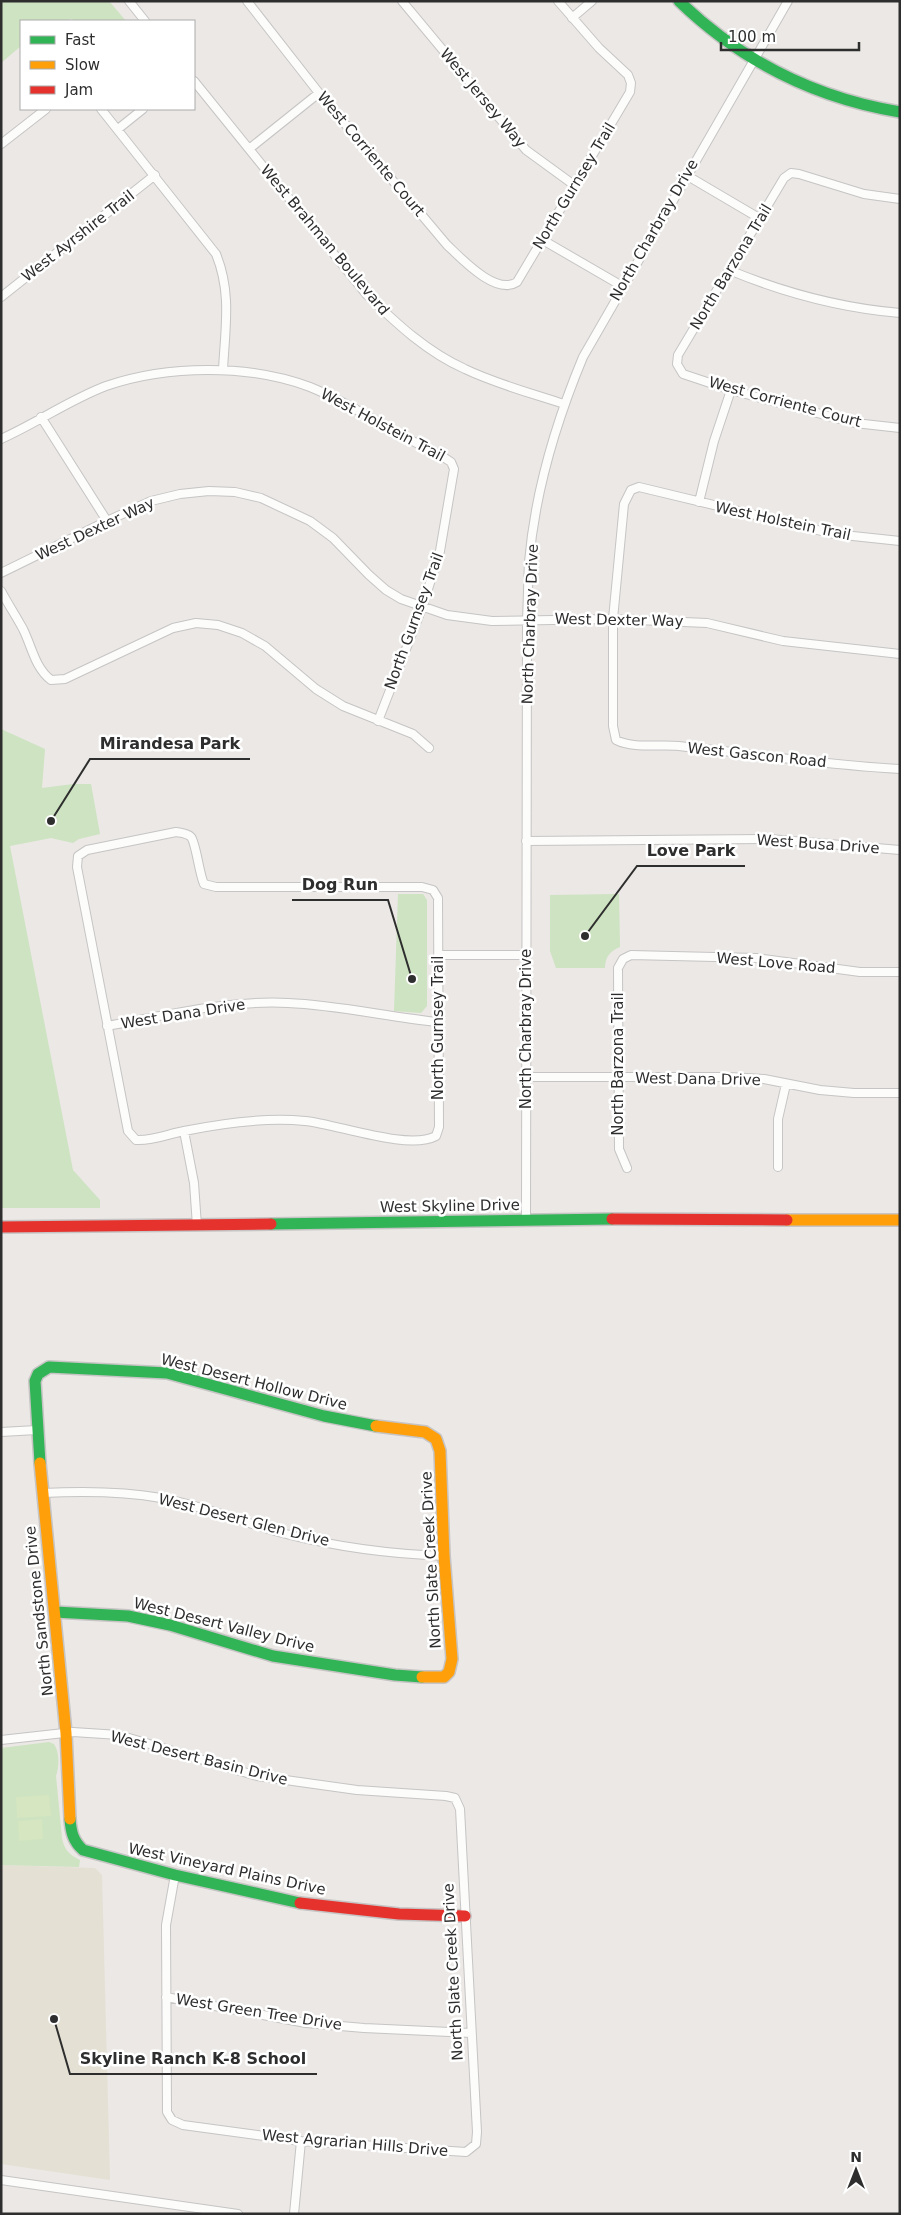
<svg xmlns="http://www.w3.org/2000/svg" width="901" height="2215" font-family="'DejaVu Sans',sans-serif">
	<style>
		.education { fill: #e4e0d4 }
		.green { fill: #cde3c1 }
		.pitch { fill: #d5e6c0 }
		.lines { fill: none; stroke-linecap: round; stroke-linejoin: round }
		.street-casing { stroke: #c6c4c4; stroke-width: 10 }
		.fast-casing { stroke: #c6c4c4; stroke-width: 14 }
		.slow-casing { stroke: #c6c4c4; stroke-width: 14 }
		.jam-casing { stroke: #c6c4c4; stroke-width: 14 }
		.street { stroke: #fcfcfb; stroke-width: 8 }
		.fast { stroke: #30b455; stroke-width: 11 }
		.slow { stroke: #ff9f0a; stroke-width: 11 }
		.jam { stroke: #e5322d; stroke-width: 11 }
		.labels { text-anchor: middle; stroke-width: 5; stroke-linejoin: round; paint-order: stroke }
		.street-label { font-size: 15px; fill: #2e2e2e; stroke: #fff }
		.leader { fill: none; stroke: #2e2e2e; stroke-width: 2 }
		.callout-dot { fill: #2e2e2e; stroke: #fff; stroke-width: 2 }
		.callout-label { font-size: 16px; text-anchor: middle; font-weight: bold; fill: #2e2e2e; stroke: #fff; stroke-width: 5; stroke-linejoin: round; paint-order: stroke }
	</style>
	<rect width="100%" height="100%" fill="#ebe8e5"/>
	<path class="education" d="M1,1865L95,1868L102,1875L110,2180L1,2164Z"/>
	<path class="green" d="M1,1H109L126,21H77L71,19L66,21H21V46L1,63Z
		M1,729L45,749L42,788L73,784H91L100,834L79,839L73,843L51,838L10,846L73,1170L100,1200V1208H1Z
		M398,894H423L427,900V1006L421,1013L394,1011Z
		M619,894L620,947C610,951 605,957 605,968H556L550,951V895Z
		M49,1742L54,1744C60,1753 59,1767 56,1776L62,1838C64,1849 69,1855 80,1860L79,1867L1,1865V1748Z"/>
	<path class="pitch" d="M49,1795L51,1816L17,1818L16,1797Z
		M42,1819L43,1839L19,1841L18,1821Z"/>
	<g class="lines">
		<defs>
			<path id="street" d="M129,1L145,21
				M247,1L319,93L447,245C462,259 496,296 517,282L630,92L631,83L628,75L599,48L558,1
				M402,1L526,150L574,185
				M572,18L592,1
				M194,81L367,295C397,324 427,352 465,369C496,384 531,393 564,404
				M101,109L216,254C232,293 225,329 223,370
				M118,129L143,109
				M1,144L46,109
				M249,149L319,93
				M686,175L759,218
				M900,199L864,194L799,174L791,173L784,178L678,355L677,364L683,374L731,390L855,423L900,428
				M541,239L622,286
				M729,270C782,292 842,308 900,313
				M1,297L155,175
				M41,417L107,521
				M1,439C37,423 69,400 106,386C167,365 249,364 310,387C342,400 371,418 401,435C417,444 435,451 451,462L454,469L440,551L422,608L378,721
				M699,502L714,441L731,390
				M900,541L834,534L639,487L631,490L624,504L613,619V726L616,740C634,749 659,744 679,746C753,754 826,765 900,769
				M1,573L107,521L151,501L180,494L209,491L235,492L261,498L310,521L333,538L369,575L386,590L401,599L447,615L492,621L613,619L707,623L783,641L900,654
				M1,591C8,604 16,616 23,629C32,647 35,668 51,680L65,679L173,628L196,623L218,625L242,633L265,646L316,689L343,706L413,734L429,748
				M176,832C181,833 187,833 191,837C196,843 199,873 204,884L216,887H422L433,890L438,898L439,1127L436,1136C408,1151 337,1124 305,1121C265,1117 223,1123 184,1131C168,1134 153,1141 136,1140L128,1131L77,867L78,856L87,850Z
				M526,841L770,839L900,850
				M438,955H526
				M107,1026C167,1015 227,1000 288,1003C338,1005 388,1017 438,1022
				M526,1077H729L764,1079L820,1090L854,1093H900
				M184,1131L194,1183L197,1226
				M778,1167V1119L786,1084
				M627,1168L619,1149L618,968L623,959L631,955L756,958L860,972H900
				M526,1219L527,619C528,600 528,581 529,562C535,491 556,422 583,357L788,1
				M1,1432L37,1430
				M43,1493C83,1491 122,1491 161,1498C204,1506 244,1523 286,1534C337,1547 391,1554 444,1556
				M1,1740L73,1732L119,1735L257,1776L357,1790L446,1796L455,1798L460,1809L477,2132L476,2144L466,2152L301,2141L183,2125L172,2120L167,2112L166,1925L175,1875
				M166,1997L306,2023L364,2028L471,2033
				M1,2180L238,2214
				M294,2214L301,2141"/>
			<path id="fast" d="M679,1C741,61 815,98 900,112
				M271,1224L612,1219
				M40,1463L35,1381L38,1374L49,1367L167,1373L324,1416L376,1426
				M55,1612L128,1616L170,1625L273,1656L395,1675L422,1677
				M70,1819C71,1832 73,1841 83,1850L175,1875L300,1903"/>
			<path id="slow" d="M787,1220H900
				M376,1426L425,1432L436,1439L440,1451L444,1556L452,1659L449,1672L444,1677H422
				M40,1463L66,1733L70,1819"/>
			<path id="jam" d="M612,1219L787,1220
				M1,1227L271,1224
				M300,1903L399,1914L465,1916"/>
		</defs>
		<use href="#street" class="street-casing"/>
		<use href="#fast" class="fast-casing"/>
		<use href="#slow" class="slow-casing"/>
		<use href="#jam" class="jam-casing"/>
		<use href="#street" class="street"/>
		<use href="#fast" class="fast"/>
		<use href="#slow" class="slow"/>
		<use href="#jam" class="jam"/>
	</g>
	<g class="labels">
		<g class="street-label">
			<text transform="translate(483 98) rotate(50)" y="5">West Jersey Way</text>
			<text transform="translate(371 154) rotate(50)" y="5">West Corriente Court</text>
			<text transform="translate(574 186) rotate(-59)" y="5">North Gurnsey Trail</text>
			<text transform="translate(654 230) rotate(-60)" y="5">North Charbray Drive</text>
			<text transform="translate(78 236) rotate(-38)" y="5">West Ayrshire Trail</text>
			<text transform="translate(325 240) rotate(50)" y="5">West Brahman Boulevard</text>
			<text transform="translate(731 267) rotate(-59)" y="5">North Barzona Trail</text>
			<text transform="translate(785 402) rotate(15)" y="5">West Corriente Court</text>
			<text transform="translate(383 425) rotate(28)" y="5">West Holstein Trail</text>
			<text transform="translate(783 521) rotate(12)" y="5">West Holstein Trail</text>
			<text transform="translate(95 529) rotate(-25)" y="5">West Dexter Way</text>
			<text transform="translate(619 620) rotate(1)" y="5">West Dexter Way</text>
			<text transform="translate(414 621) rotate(-70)" y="5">North Gurnsey Trail</text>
			<text transform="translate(530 624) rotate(-88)" y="5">North Charbray Drive</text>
			<text transform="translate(757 755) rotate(6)" y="5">West Gascon Road</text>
			<text transform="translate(818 844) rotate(4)" y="5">West Busa Drive</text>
			<text transform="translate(776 963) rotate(5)" y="5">West Love Road</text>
			<text transform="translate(183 1014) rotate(-9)" y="5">West Dana Drive</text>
			<text transform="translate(438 1028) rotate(-90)" y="5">North Gurnsey Trail</text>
			<text transform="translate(526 1029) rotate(-90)" y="5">North Charbray Drive</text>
			<text transform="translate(618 1064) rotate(-90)" y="5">North Barzona Trail</text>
			<text transform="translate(698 1079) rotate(1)" y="5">West Dana Drive</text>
			<text transform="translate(450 1206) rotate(-1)" y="5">West Skyline Drive</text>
			<text transform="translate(254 1382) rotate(14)" y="5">West Desert Hollow Drive</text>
			<text transform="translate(244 1520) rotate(14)" y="5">West Desert Glen Drive</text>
			<text transform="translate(431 1560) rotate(-93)" y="5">North Slate Creek Drive</text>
			<text transform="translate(39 1611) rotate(-96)" y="5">North Sandstone Drive</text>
			<text transform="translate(224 1625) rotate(14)" y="5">West Desert Valley Drive</text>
			<text transform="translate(199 1758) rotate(14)" y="5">West Desert Basin Drive</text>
			<text transform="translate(227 1869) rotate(12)" y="5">West Vineyard Plains Drive</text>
			<text transform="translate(453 1972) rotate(-93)" y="5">North Slate Creek Drive</text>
			<text transform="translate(259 2012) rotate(9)" y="5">West Green Tree Drive</text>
			<text transform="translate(355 2143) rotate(5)" y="5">West Agrarian Hills Drive</text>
		</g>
	</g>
	<path class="leader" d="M51 821L90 759H250M585 936L637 866H745M412 979L388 900H292M54 2019L70 2074H317"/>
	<g class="callout-dot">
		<circle cx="51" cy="821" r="5"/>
		<circle cx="585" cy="936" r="5"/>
		<circle cx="412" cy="979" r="5"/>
		<circle cx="54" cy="2019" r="5"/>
	</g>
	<g class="callout-label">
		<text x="170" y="749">Mirandesa Park</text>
		<text x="691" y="856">Love Park</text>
		<text x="340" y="890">Dog Run</text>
		<text x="193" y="2064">Skyline Ranch K-8 School</text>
	</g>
	<rect width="901" height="2215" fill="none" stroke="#2e2e2e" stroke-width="5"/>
	<rect x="20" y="20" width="175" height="90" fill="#ffffff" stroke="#ababab"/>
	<rect x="30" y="36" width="25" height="8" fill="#30b455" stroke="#ababab"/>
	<text x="65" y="45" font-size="15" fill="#2e2e2e">Fast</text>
	<rect x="30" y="61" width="25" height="8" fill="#ff9f0a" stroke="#ababab"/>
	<text x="65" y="70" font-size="15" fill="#2e2e2e">Slow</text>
	<rect x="30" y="86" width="25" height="8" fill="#e5322d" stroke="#ababab"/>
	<text x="65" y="95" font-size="15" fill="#2e2e2e">Jam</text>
	<g transform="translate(856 2170)" stroke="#ffffff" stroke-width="4" paint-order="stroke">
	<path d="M0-4L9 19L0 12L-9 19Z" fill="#2e2e2e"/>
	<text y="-8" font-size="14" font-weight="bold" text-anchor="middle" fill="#2e2e2e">N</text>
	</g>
	<path d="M721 42v8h138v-8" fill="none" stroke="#2e2e2e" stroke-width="2.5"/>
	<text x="728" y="42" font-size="15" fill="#2e2e2e" stroke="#ffffff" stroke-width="4" paint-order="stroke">100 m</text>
</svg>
